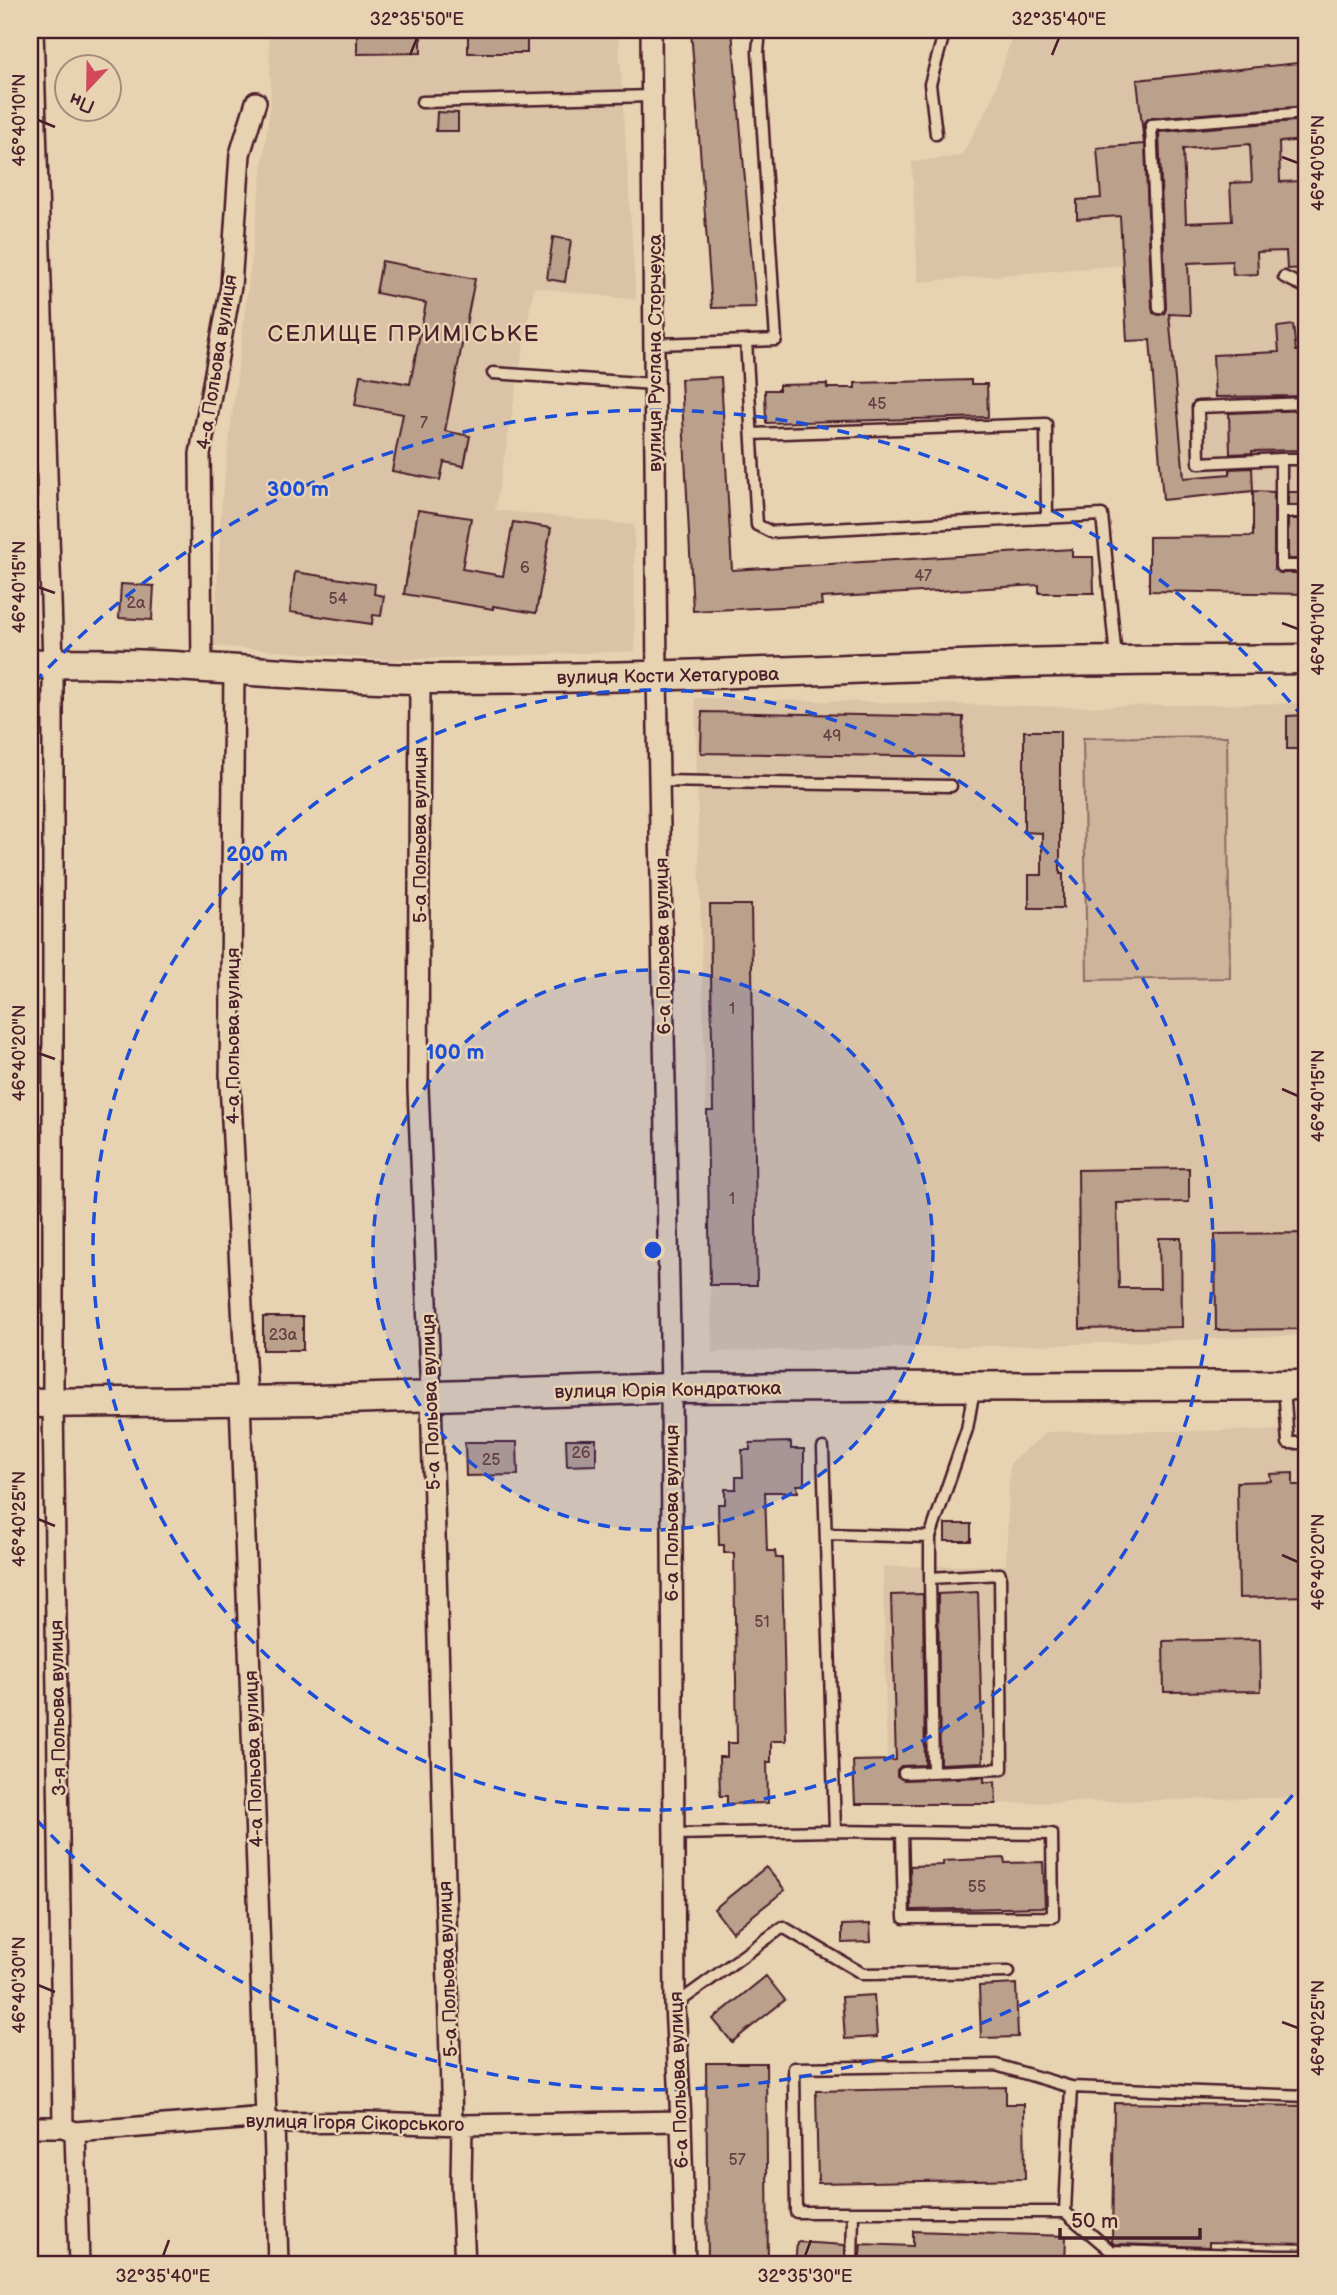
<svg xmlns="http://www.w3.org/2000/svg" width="1337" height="2295" font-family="'Balsamiq Sans',sans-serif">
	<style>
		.built { fill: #dac3a6 }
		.green { fill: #ceb49b; stroke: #8c6a63; stroke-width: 2 }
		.building { fill: #bba08c; stroke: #4a1f2b; stroke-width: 2; fill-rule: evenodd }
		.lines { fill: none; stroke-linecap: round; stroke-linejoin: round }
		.lane-casing { stroke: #4a1f2b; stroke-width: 15 }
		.street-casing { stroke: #4a1f2b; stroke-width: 24 }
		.secondary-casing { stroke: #4a1f2b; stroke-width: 33 }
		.lane { stroke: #e7d2b1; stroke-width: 10 }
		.street { stroke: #e7d2b1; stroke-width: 19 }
		.secondary { stroke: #e7d2b1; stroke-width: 28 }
		.ticks { fill: none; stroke: #4a1f2b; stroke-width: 2.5 }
		.ring { fill: none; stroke: #1d4ed8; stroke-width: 3.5; stroke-dasharray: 12 9 }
		.labels { text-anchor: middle; stroke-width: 5; stroke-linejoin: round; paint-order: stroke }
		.number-label { font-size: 16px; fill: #663f43 }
		.street-label { font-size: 19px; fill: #4a1f2b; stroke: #e7d2b1 }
		.quarter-label { font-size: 23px; letter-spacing: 2px; fill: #4a1f2b; stroke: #e7d2b1 }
		.centre { fill: #1d4ed8; stroke: #e7d2b1; stroke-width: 3.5 }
		.ring-label { font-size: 21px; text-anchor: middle; font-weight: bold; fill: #1d4ed8; stroke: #e7d2b1; stroke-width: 5; stroke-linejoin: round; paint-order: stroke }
		.neatline { fill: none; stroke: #4a1f2b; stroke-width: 2.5 }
		.ticks-label { font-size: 18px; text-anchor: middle; fill: #4a1f2b }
	</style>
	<rect width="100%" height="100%" fill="#e7d2b1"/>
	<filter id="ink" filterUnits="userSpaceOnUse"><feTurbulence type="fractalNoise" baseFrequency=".0143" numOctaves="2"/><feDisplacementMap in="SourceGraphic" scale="14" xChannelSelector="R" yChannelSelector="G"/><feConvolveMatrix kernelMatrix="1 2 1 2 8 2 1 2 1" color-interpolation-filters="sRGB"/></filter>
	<g filter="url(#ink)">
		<path class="built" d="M269,30H618L636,300L534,287L495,510L634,525L635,651L390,660L214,646L222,500L271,98Z
			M1014,30H1307V594H1252L1253,491L1163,500L1150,340L1123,265L918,282L912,162L961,156L991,103Z
			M695,698L1066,707L1307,703V1335L1074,1344L712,1352Z
			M1307,1430V1797L881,1806V1766H887L883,1567L1006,1565L1010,1463L1047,1432Z"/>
		<path class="green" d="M1227,736L1230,978L1087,980L1083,738Z"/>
		<path class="building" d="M357,30H421V53L357,54Z
			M468,30H527V53H468Z
			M691,30H732L756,307L712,308Z
			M1307,62V106L1150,118L1144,122L1152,308L1153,313L1159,315L1164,314L1166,308L1159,132L1307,120V140L1279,142L1280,182L1303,181L1307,268L1287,269L1286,251L1257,252L1258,274L1233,275L1232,261L1188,263L1190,315L1169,314L1184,478L1230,474V469L1252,468L1253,491L1163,500L1150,340L1127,341L1120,216L1077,219V200L1101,198L1097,148L1144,144L1137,80ZM1250,144L1252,182L1230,183L1232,221L1186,223L1183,149Z
			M437,112L458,113V131H436Z
			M553,237L571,240L565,282L547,279Z
			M382,261L475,279L445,431L470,436L464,466L444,462L440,480L392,471L403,414L355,405L360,375L410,384L426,303L376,293Z
			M1293,325L1296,351L1307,350V396L1215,397L1213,355L1279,352L1277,327Z
			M721,377L732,570L1072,549V557H1093L1094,593H1039V585L821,598L822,605L693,611L681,379Z
			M971,380V384H987L988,417L766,423L765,390H779V385L827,384V388H855V383Z
			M1307,410V450L1252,451V453L1230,454L1229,413Z
			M1253,491L1274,492V569L1280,573H1307V594L1149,591V537L1253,536Z
			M1288,492H1307V505H1288Z
			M418,510L471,518L462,569L503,576L513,522L551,528L536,613L493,606V609L404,594Z
			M1288,519H1307V559H1288Z
			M295,572L375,584L374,594L384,596L381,616L373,615L372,624L290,612Z
			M121,584L154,586L152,620L119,618Z
			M702,712L963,717L962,757L701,753Z
			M1307,715V749H1287V716Z
			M1024,731H1060V874H1063V908H1029V875H1042V833L1024,832Z
			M710,905H751L757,1285H710L707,1111H713Z
			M1189,1168V1202L1117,1203L1119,1288H1160L1159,1238H1181L1182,1327L1080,1329L1078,1170Z
			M1307,1233V1329L1216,1330L1215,1234Z
			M263,1317H303V1350H263Z
			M566,1439H596V1465L567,1466Z
			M465,1442H517L518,1475L466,1476Z
			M791,1442V1449H804V1485H797L798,1492H765L767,1551H775L776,1558H782L786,1741H771V1762H767L768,1803L727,1804V1796H720L719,1757H727V1743H737L734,1553H724V1545H719L718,1504H725V1489H736V1477H743L742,1450H750V1443Z
			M1293,1473V1485H1307V1596L1239,1598L1237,1482L1271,1481L1270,1474Z
			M945,1524H971V1541H945Z
			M978,1592L983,1762L940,1764L938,1594Z
			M923,1594L925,1765L901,1766L897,1770V1776L904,1780L984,1777V1782H995L996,1804H855L853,1761L896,1760L891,1595Z
			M1260,1639L1261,1691L1164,1692L1163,1641Z
			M1004,1858L1005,1863L1043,1862L1045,1907L911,1910L910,1866L943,1865V1861Z
			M766,1867L785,1890L732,1932L714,1909Z
			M870,1924L871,1942L842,1943V1925Z
			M766,1976L785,2000L732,2042L713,2019Z
			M1016,1984L1018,2037L981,2038L979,1986Z
			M874,1995L877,2037L845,2039L842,1997Z
			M706,2063H766L768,2265H708Z
			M1006,2087V2104H1024L1025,2179L818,2183L816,2091Z
			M1114,2103L1307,2106V2244L1209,2242V2247L1114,2244L1112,2242Z
			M913,2231L1066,2236L1065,2265H859L861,2244L913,2246Z
			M797,2242L845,2245V2265H795Z
			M1112,2258L1209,2261L1208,2265H1112Z"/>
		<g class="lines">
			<defs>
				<path id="lane" d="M422,102L652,96
					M936,134L930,84L945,30
					M1284,277L1307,288
					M1159,308L1151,125L1307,113
					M746,341L757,525L771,532L1102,515L1116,658
					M655,344L776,340L758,52L760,30
					M493,373L654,384
					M752,434L1046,424L1047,518
					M1281,459L1199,463L1198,407L1307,403
					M1307,459H1281V566H1307
					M1281,512H1307
					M659,781L951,786
					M1284,1386L1288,1443H1307
					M826,1534L930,1537L967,1429L974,1389
					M930,1578L933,1772
					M904,1773L1002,1769L1000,1574L930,1578V1537
					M835,1831L1052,1834L1053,1917L904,1918L902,1832
					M673,1834L835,1831L823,1448
					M675,2005L783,1927L863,1974L1009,1972
					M1071,2087L1065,2212H796L794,2068L996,2065L1071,2087L1307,2096
					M1065,2212L1111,2251L1277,2256
					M852,2265L853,2212
					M1277,2265V2256H1307"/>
				<path id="street" d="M33,30L53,663V1403L63,2127
					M651,30L657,677L671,1388L675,2005L681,2121L685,2265
					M202,667L200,454L231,286L240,154L256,102
					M234,671L230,1083L247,1399
					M420,679L418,1088L431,1397L452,2125
					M240,1400L266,2117
					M274,2123L278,2265
					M462,2125L461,2182L465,2265
					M30,2127H63L75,2132L266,2117L274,2123L370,2122L462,2125L681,2121
					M75,2132L79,2265"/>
				<path id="secondary" d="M30,664C160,659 290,678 421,679C620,680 819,669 1018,663C1114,660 1211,660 1307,659
					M30,1403L316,1400L671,1388L1307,1385"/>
			</defs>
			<use href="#lane" class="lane-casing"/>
			<use href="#street" class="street-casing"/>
			<use href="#secondary" class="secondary-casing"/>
			<use href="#lane" class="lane"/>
			<use href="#street" class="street"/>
			<use href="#secondary" class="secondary"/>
		</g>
	</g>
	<path class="ticks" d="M410,55L417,38M1052,55L1059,38M38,120L55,127M1282,157L1298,163M38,587L55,593M1282,623L1298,629M38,1053L55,1059M1282,1089L1298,1096M38,1519L55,1526M1282,1555L1298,1562M38,1985L55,1992M1282,2022L1298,2028M163,2256L169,2240M805,2256L811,2240"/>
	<circle cx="653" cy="1250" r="280" fill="#1d4ed8" fill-opacity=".12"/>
	<g class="ring">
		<circle cx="653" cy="1250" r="280"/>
		<circle cx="653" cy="1250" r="560"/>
		<path d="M1306 1779A840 840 0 0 1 34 1817M34 683A840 840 0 0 1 1306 721"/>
	</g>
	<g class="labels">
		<g class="number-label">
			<text x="877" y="409">45</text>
			<text x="424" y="428">7</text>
			<text x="525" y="573">6</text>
			<text x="923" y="581">47</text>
			<text x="338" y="604">54</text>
			<text x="136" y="608">2а</text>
			<text x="832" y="741">49</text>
			<text x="732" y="1014">1</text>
			<text x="732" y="1204">1</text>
			<text x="283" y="1340">23а</text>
			<text x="581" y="1458">26</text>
			<text x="491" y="1465">25</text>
			<text x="762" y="1627">51</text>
			<text x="977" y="1892">55</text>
			<text x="737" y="2165">57</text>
		</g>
		<g class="street-label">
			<text transform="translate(654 353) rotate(-90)" y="7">вулиця Руслана Сторчеуса</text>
			<text transform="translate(216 362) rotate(-81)" y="7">4-а Польова вулиця</text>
			<text transform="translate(668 675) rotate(-1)" y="7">вулиця Кости Хетагурова</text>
			<text transform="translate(419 835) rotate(-90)" y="7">5-а Польова вулиця</text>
			<text transform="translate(662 946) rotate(-91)" y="7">6-а Польова вулиця</text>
			<text transform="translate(232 1036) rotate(-90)" y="7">4-а Польова вулиця</text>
			<text transform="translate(668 1389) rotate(-1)" y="7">вулиця Юрія Кондратюка</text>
			<text transform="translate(430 1402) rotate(-92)" y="7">5-а Польова вулиця</text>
			<text transform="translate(671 1513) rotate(-90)" y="7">6-а Польова вулиця</text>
			<text transform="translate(57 1708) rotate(-91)" y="7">3-я Польова вулиця</text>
			<text transform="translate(253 1759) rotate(-92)" y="7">4-а Польова вулиця</text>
			<text transform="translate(447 1969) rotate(-92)" y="7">5-а Польова вулиця</text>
			<text transform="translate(678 2080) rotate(-92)" y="7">6-а Польова вулиця</text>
			<text transform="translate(355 2122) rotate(1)" y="7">вулиця Ігоря Сікорського</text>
		</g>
		<g class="quarter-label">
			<text x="404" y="341">СЕЛИЩЕ ПРИМІСЬКЕ</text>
		</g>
	</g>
	<circle cx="653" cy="1250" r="10" class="centre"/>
	<g class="ring-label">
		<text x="298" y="496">300 m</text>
		<text x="257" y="861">200 m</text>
		<text x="455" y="1059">100 m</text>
	</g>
	<rect width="1337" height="2295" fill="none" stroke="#e7d2b1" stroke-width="77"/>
	<g transform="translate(88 88) rotate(202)"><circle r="33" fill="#e7d2b1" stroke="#a88a7b" stroke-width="2"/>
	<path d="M0-5L12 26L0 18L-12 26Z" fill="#d1495b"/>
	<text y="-10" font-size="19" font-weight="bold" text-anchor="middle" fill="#4a1f2b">Пн</text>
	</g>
	<path d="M1060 2228v10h140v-10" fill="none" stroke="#4a1f2b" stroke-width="3.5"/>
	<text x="1071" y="2228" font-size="21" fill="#4a1f2b" stroke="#e7d2b1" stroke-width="5" paint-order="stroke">50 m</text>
	<rect x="38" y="38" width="1260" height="2218" class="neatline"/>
	<g class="ticks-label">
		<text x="417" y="25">32°35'50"E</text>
		<text x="1059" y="25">32°35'40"E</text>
		<text transform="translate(19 120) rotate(-90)" y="6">46°40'10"N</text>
		<text transform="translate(1318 163) rotate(-90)" y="6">46°40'05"N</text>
		<text transform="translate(19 587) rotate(-90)" y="6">46°40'15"N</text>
		<text transform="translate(1318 629) rotate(-90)" y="6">46°40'10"N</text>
		<text transform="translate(19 1053) rotate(-90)" y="6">46°40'20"N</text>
		<text transform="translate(1318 1096) rotate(-90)" y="6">46°40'15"N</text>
		<text transform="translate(19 1519) rotate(-90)" y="6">46°40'25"N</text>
		<text transform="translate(1318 1562) rotate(-90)" y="6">46°40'20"N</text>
		<text transform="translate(19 1985) rotate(-90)" y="6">46°40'30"N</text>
		<text transform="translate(1318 2028) rotate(-90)" y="6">46°40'25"N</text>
		<text x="163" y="2282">32°35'40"E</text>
		<text x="805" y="2282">32°35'30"E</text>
	</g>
</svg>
